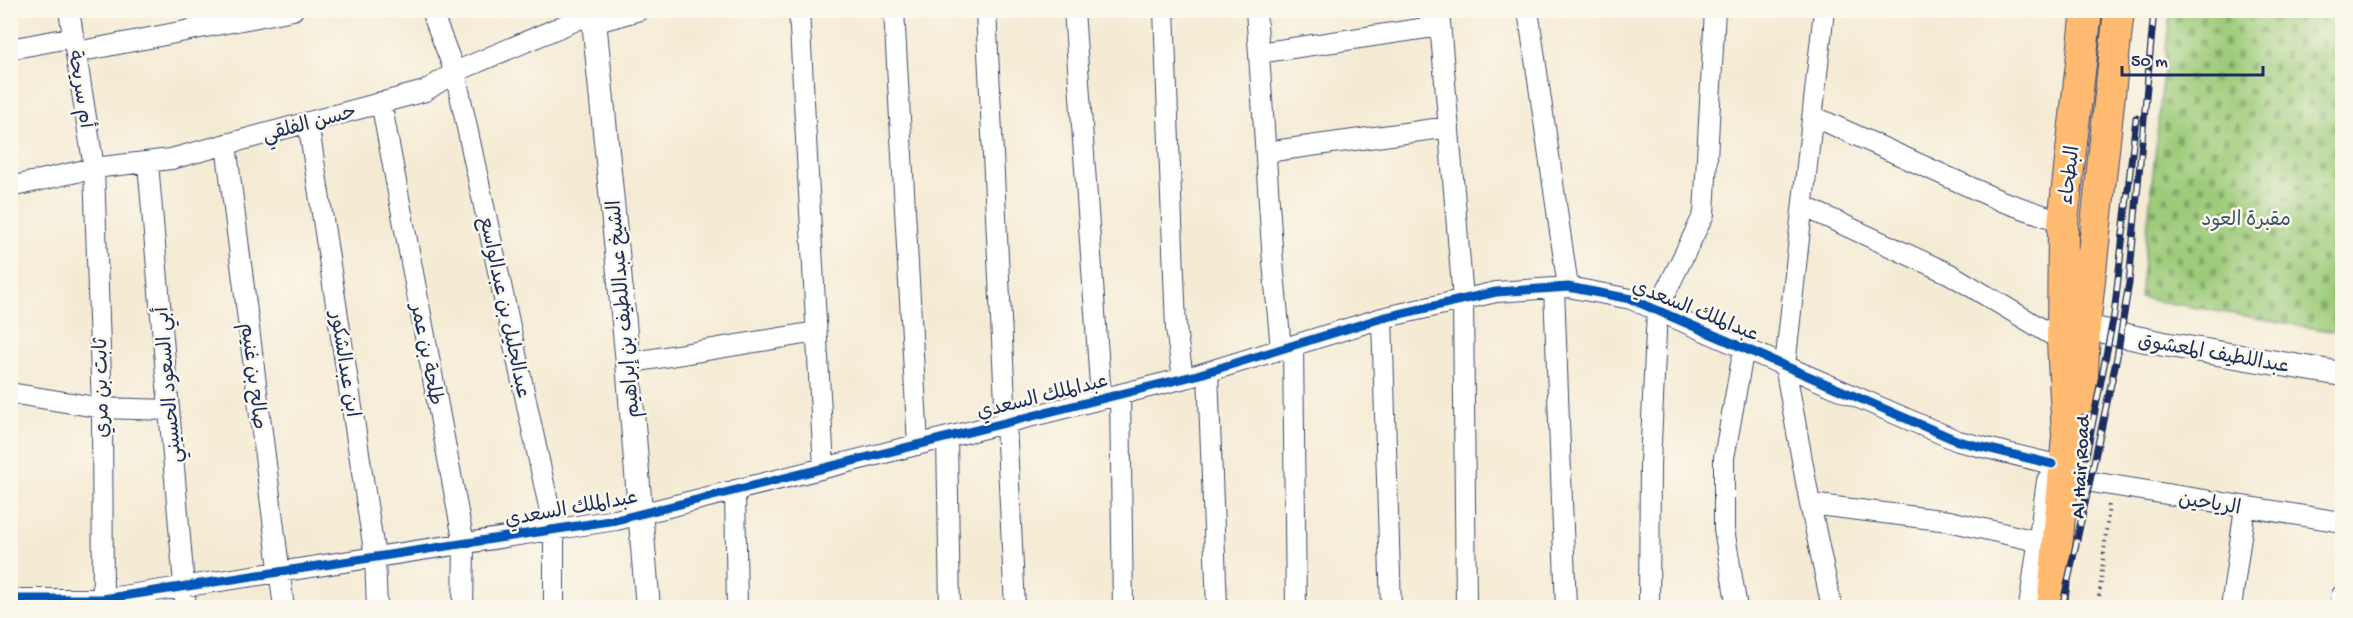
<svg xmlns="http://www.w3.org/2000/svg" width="2353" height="618" font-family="'Gochi Hand','Playpen Sans Arabic',sans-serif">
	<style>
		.cemetery { fill: url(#cemetery-stones); stroke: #5c7d6c; stroke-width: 1.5 }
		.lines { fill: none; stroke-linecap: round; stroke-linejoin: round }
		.minor-casing { stroke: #3c4b70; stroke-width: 22 }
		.tertiary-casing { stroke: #3c4b70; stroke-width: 26 }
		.primary-casing { stroke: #3c4b70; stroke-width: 32 }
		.path { stroke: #3c4b70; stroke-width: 4; stroke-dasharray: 1.5 4.5; stroke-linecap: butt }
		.minor { stroke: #fff; stroke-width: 20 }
		.tertiary { stroke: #fff; stroke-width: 24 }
		.primary { stroke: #ffbb71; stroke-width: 30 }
		.rail-casing { stroke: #1b2f5e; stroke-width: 7 }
		.rail { stroke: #fbf7ec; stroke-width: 4.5; stroke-dasharray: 14; stroke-linecap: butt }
		.cycleway-casing { stroke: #fbf7ec; stroke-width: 13 }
		.cycleway { stroke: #0057b8; stroke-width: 9 }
		.labels { text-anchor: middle; stroke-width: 5; stroke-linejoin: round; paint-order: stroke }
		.street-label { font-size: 20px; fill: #1b2f5e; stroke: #fbf7ec }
		.park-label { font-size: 20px; fill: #3c5665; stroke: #fbf7ec }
	</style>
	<defs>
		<pattern id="cemetery-stones" width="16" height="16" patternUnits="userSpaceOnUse" patternTransform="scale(1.5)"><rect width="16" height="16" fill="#9dcb79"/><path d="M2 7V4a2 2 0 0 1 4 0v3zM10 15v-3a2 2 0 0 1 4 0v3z" fill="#7fa566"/></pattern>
	</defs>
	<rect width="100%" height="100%" fill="#fbf7ec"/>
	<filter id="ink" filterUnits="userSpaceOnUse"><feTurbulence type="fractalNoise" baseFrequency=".0167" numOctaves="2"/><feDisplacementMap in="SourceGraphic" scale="12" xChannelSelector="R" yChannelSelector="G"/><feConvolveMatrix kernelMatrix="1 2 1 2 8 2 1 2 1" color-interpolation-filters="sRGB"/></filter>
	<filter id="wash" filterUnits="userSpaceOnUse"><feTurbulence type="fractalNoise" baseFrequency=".008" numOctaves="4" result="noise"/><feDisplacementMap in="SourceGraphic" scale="24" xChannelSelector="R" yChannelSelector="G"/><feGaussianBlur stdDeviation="1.35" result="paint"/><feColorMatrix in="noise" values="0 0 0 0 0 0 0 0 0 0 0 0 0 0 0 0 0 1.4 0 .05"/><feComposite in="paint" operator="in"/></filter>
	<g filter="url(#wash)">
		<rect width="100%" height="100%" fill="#f5ebd4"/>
		<path class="cemetery" d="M2170,11H2342V333L2140,298Z"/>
	</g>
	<g filter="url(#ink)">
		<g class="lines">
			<defs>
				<path id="minor" d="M69,10L94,168L102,408L103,608
					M431,10L455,72L554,530V608
					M799,10L824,468
					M894,10L918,445
					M986,10L1015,608
					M1074,10L1101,399
					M1164,10L1176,328L1183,378
					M1256,10L1273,262L1281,349
					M1439,10L1463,299L1466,608
					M1528,10L1568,287
					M1824,10L1785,366L1810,504L1832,608
					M594,23L640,10
					M10,49L74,37
					M77,52L293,10
					M1259,53L1440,26
					M381,102L464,544L463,608
					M1813,116L2001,201L2063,222
					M308,122L375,557L377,608
					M226,144L284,608
					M1266,152L1449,127
					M148,163L186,608
					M10,187L94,168L171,159L425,91L455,72L593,13
					M1803,206L1950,274L2062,341
					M1554,288L1566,608
					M1382,318L1391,608
					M1293,346L1296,608
					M628,363L816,332
					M1208,372L1217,608
					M10,393L102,408L169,410
					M1120,394L1123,608
					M947,438L950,608
					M2079,480L2342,522
					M735,490L737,608
					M1810,504L1949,521L2041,542
					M10,599H103L616,520L1197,375L1382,318L1496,292L1554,288L1568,287L1631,299L1958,441L2052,464
					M1649,608L1650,464L1657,310L1704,214L1715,10
					M1737,608L1724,529V458L1744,348
					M2231,608L2245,507
					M2341,608L2342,595"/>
				<path id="tertiary" d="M593,10L628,363L648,608
					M2085,327L2164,344L2342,374
					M2031,608L2049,481"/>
				<path id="primary" d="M2082,399L2085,327L2119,10
					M2052,608L2067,436L2062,341L2063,222L2087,10"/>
			</defs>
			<use href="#minor" class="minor-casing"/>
			<use href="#tertiary" class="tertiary-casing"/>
			<use href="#primary" class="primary-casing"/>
			<path class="path" d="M2098,608L2109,504"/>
			<use href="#minor" class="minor"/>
			<use href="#tertiary" class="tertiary"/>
			<use href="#primary" class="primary"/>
			<defs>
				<path id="rail" d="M2086,456L2114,315L2136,118
					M2062,608L2117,357L2129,283L2154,10"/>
			</defs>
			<use href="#rail" class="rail-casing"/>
			<use href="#rail" class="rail"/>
			<defs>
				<path id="cycleway" d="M10,599H103L616,520L1197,375L1382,318L1496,292L1554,288L1568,287L1631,299L1958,441L2052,464"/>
			</defs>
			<use href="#cycleway" class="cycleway-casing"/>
			<use href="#cycleway" class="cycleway"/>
		</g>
	</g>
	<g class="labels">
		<g class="street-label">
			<text transform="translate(82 89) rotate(81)" y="7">أم سريحة</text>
			<text transform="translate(309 122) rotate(-15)" y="7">حسن الفلقي</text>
			<text transform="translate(2068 175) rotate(-83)" y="7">البطحاء</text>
			<text transform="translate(506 307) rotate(78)" y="7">عبدالجليل بن عبدالواسع</text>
			<text transform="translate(622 309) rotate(-95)" y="7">الشيخ عبداللطيف بن إبراهيم</text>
			<text transform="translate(1696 309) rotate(22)" y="7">عبدالملك السعدي</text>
			<text transform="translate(2214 352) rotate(10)" y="7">عبداللطيف المعشوق</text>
			<text transform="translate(428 354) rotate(79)" y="7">طلحة بن عمر</text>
			<text transform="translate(346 364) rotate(81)" y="7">ابن عبدالشكور</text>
			<text transform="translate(255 376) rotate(83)" y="7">صالح بن غنيم</text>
			<text transform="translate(167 385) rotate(-95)" y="7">أبي السعود الحسيني</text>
			<text transform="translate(100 388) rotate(-91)" y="7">ثابت بن مري</text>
			<text transform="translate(1042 395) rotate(-14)" y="7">عبدالملك السعدي</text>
			<text transform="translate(2079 467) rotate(-87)" y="7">Al Hair Road</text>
			<text transform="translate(2210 502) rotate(9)" y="7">الرياحين</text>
			<text transform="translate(571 507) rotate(-10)" y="7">عبدالملك السعدي</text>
		</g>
		<g class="park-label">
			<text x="2246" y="225">مقبرة العود</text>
		</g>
	</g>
	<rect width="2353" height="618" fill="none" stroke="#fbf7ec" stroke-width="36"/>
	<path d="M2122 66v9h141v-9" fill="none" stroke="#1b2f5e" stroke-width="3"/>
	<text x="2131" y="66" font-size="18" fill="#1b2f5e" stroke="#fbf7ec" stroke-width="4.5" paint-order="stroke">50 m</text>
</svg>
